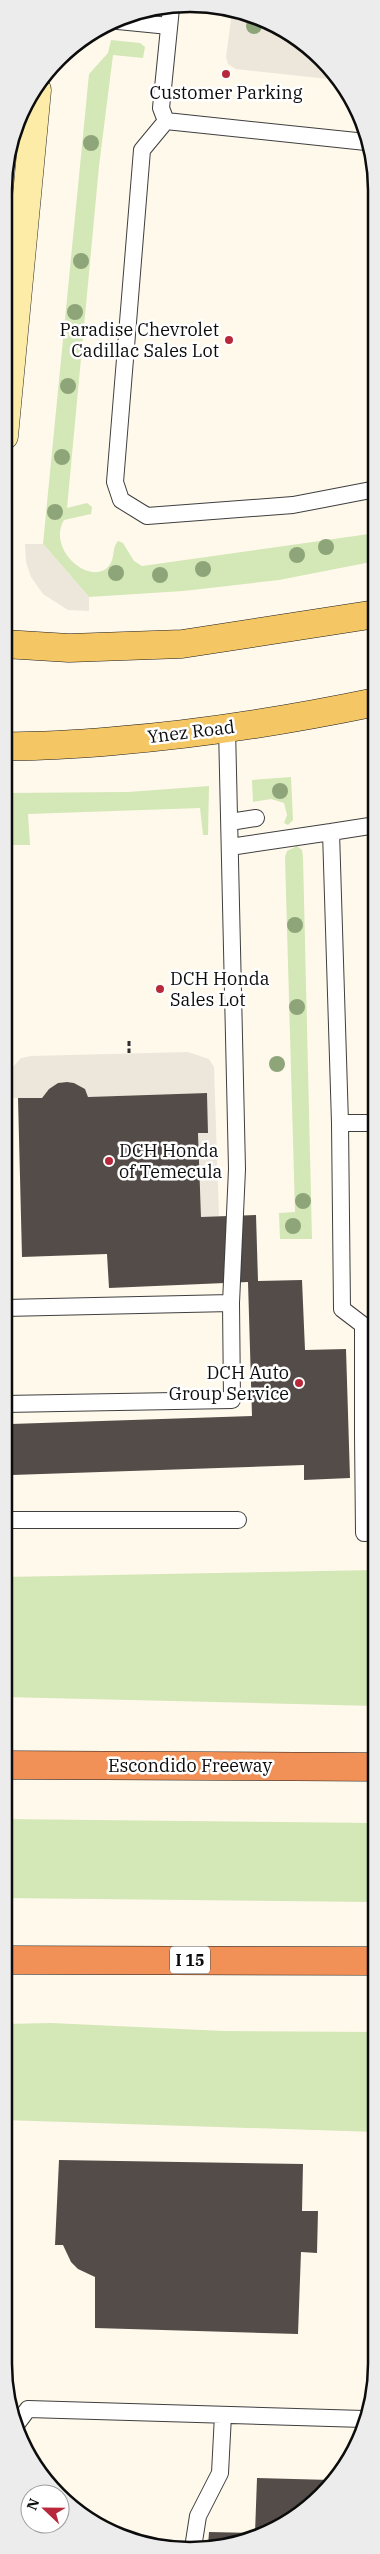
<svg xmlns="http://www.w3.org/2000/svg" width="380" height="2554" font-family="'IBM Plex Serif',serif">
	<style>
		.green { fill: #d4e7b6 }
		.plaza { fill: #ede7db }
		.building { fill: #544c48 }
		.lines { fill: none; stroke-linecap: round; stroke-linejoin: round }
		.lane-casing { stroke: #3f3f3f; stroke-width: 18 }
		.secondary-casing { stroke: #2e2e2e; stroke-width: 29 }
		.primary-casing { stroke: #1d1d1d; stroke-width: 29 }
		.highway-casing { stroke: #1d1d1d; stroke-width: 29 }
		.path { stroke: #2e2e2e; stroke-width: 3; stroke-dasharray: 5 2.5; stroke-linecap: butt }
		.lane { stroke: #fff; stroke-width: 16 }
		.secondary { stroke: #fdeca7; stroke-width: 28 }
		.primary { stroke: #f5c664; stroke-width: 28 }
		.highway { stroke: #f19057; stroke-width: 28 }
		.tree { fill: #8ea57a }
		.poi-dot { fill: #b7283b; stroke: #fff; stroke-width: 2 }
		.labels { text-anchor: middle; stroke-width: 5; stroke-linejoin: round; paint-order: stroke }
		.shield { fill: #fff; stroke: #555; stroke-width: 1 }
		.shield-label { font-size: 16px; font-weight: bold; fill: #0c0c0c }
		.poi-label { font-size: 18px; fill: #0c0c0c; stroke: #fff; text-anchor: end }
		.street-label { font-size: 18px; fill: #0c0c0c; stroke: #fff }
		.rim { fill: none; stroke: #0c0c0c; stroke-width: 2.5 }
	</style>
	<rect width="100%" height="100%" fill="#fff9eb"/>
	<path class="green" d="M111,40L140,43L145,47L143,58L113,55L99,166L67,508L87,503L92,507L91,514L64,520C47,548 87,585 107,568C116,560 111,549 118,541L123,543L134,561L142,566L376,533V561L279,580L183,591L89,597L43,544L89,74L108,53Z
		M291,777L293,820L288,825L284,823L287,815L284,803L271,799L253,802L252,780Z
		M209,786L208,835H203L200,808L28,814L30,845H4V793L128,792Z
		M297,846L302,850L303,857L312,1239H280L279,1213L295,1212L285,857L287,851Z
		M376,1570V1706L4,1697V1577Z
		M4,1819L376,1823V1902L4,1898Z
		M51,2023L224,2031L376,2032V2132L4,2120V2024Z"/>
	<path class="plaza" d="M232,12L272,23L304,46L303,52L315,53L322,59L337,80L236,69L228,64L226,57Z
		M25,544H43L89,597V611L68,610L43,594L31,577L26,562Z
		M188,1052L209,1059L214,1067L219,1217H201L198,1133L208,1132L207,1093L88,1097L85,1089L74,1083L67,1082L58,1083L49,1089L42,1098H9L10,1070L21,1058L31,1056Z"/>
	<path class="building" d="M304,46L315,53L303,52Z
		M67,1082L74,1083L85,1089L88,1097L207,1093L208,1133H198L201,1217L256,1215L258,1281L302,1280L305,1350L346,1349L350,1478L304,1480V1465L12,1475L11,1424L252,1416L248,1282L109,1288L107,1254L22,1257L18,1098H42L49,1089L58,1083Z
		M59,2160L303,2164L302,2211H318L317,2253L301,2252L298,2334L95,2328V2277L78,2269L71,2262L63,2245H55Z
		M257,2478L331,2480L313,2504L250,2540L208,2546L209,2532L255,2533Z"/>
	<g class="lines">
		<defs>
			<path id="lane" d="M171,8L161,108L166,121L366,142
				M118,21L169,26
				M166,121L142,150L115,482L121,500L147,516L293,505L376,489
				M227,728L237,1169L231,1303
				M230,822L256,818
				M376,825L331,832L340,1123H376
				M230,847L331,832
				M340,1123L342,1309L363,1325V1435
				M4,1404L232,1400L231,1303L4,1308
				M376,1434L363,1435L364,1533L376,1532
				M4,1520H238
				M16,2425L28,2409L364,2419
				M193,2548L198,2516L220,2473L223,2415"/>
			<path id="secondary" d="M4,436L37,90"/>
			<path id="primary" d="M4,644L69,648L182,644L376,614
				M4,746C41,747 77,744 114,741C202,734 289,720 376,702"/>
			<path id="highway" d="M4,1765L376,1767
				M4,1960L376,1961"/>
		</defs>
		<use href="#lane" class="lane-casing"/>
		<use href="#secondary" class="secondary-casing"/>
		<use href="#primary" class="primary-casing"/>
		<use href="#highway" class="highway-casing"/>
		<path class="path" d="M129,1041V1053"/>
		<use href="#lane" class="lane"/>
		<use href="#secondary" class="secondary"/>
		<use href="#primary" class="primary"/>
		<use href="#highway" class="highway"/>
	</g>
	<g class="tree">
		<circle cx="254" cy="26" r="8"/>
		<circle cx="91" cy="143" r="8"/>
		<circle cx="81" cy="261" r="8"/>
		<circle cx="75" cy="312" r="8"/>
		<circle cx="68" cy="386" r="8"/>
		<circle cx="62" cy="457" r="8"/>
		<circle cx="55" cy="512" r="8"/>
		<circle cx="326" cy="547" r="8"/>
		<circle cx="297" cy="555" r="8"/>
		<circle cx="203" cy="569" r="8"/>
		<circle cx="116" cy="573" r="8"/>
		<circle cx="160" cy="575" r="8"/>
		<circle cx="280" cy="791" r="8"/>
		<circle cx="295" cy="925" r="8"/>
		<circle cx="297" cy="1007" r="8"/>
		<circle cx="277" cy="1064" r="8"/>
		<circle cx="303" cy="1201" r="8"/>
		<circle cx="293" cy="1226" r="8"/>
	</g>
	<g class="poi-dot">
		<circle cx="226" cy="74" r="5"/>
		<circle cx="229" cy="340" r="5"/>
		<circle cx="160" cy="989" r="5"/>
		<circle cx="109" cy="1161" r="5"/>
		<circle cx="299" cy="1383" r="5"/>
	</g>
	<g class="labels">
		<rect class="shield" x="170" y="1946.5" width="40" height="27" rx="4"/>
		<g class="shield-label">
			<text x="190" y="1966">I 15</text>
		</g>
		<g class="poi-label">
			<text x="226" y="99" text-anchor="middle">Customer Parking</text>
			<text x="219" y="336">Paradise Chevrolet<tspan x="219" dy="21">Cadillac Sales Lot</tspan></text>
			<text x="170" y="985" text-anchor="start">DCH Honda<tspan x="170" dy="21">Sales Lot</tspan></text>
			<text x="119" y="1157" text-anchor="start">DCH Honda<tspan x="119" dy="21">of Temecula</tspan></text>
			<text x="289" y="1379">DCH Auto<tspan x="289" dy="21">Group Service</tspan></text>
		</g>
		<g class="street-label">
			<text transform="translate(191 732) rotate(-7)" y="6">Ynez Road</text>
			<text x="190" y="1772">Escondido Freeway</text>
		</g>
	</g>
	<path d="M0 0H380V2554H0ZM190 12H190A178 178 0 0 1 368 190V2364A178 178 0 0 1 190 2542H190A178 178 0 0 1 12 2364V190A178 178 0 0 1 190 12Z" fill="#ececec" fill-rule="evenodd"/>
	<path class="rim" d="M190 12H190A178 178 0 0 1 368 190V2364A178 178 0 0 1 190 2542H190A178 178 0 0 1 12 2364V190A178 178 0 0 1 190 12Z"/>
	<g transform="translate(45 2509) rotate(292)"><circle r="24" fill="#ffffff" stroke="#9e9e9e"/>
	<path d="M0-4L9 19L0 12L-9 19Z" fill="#b7283b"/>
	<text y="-8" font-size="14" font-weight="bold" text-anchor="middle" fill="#0c0c0c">N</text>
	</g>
</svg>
